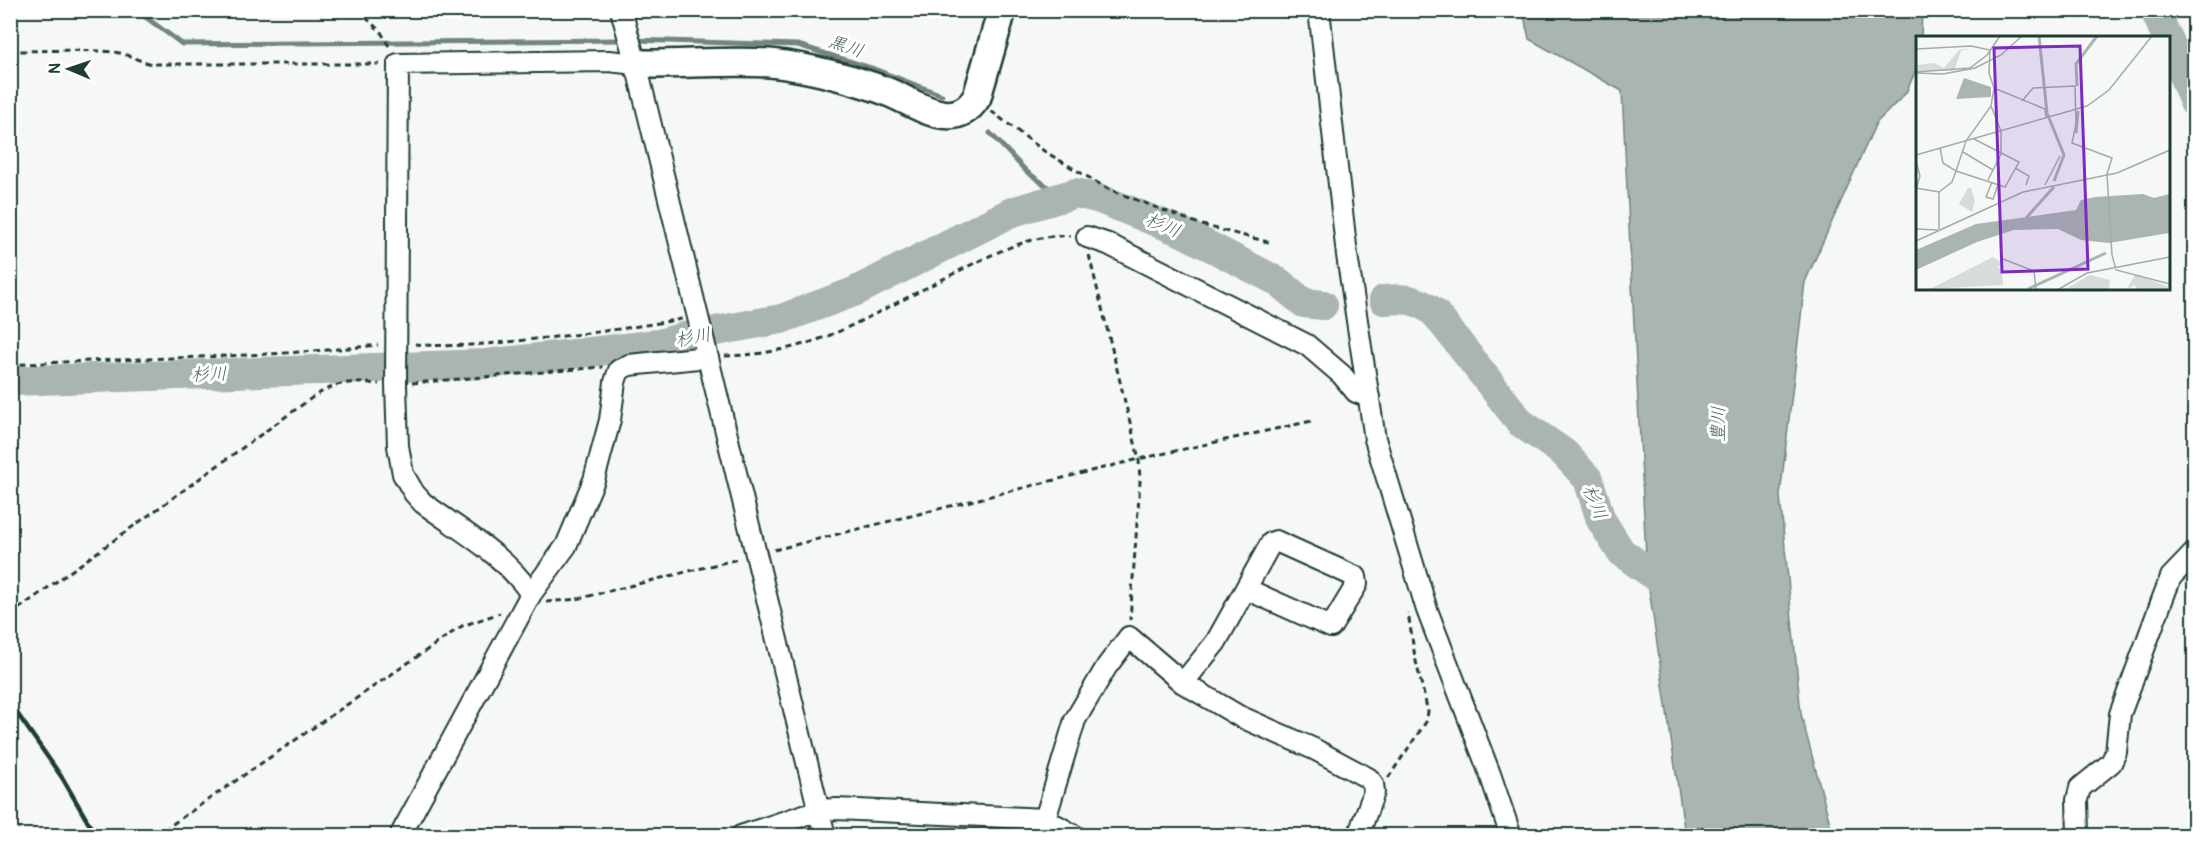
<svg xmlns="http://www.w3.org/2000/svg" width="2205" height="846" font-family="Pangolin,'Klee One',sans-serif">
	<style>
		.water { fill: #aab5b1; stroke: #72857f; stroke-width: 1.5 }
		.lines { fill: none; stroke-linecap: round; stroke-linejoin: round }
		.stream { stroke: #72857f; stroke-width: 5 }
		.river { stroke: #aab5b1; stroke-width: 30 }
		.street-casing { stroke: #1f3d34; stroke-width: 24 }
		.secondary-casing { stroke: #1f3d34; stroke-width: 32 }
		.path { stroke: #1f3d34; stroke-width: 3; stroke-dasharray: 6 4.5; stroke-linecap: butt }
		.street { stroke: #fff; stroke-width: 20 }
		.secondary { stroke: #fff; stroke-width: 27 }
		.rail { stroke: #1f3d34; stroke-width: 4.5 }
		.labels { text-anchor: middle; stroke-width: 6; stroke-linejoin: round; paint-order: stroke }
		.water-label { font-size: 18px; font-style: italic; fill: #49615a; stroke: #fff }
		.inset-river { fill: none; stroke: #aab5b1; stroke-width: 3 }
		.inset-road { fill: none; stroke: #a0ada9; stroke-width: 1.5 }
		.view { fill: #7b2cbf; fill-opacity: 0.15; stroke: #7b2cbf; stroke-width: 3 }
		.inset-edge { fill: none; stroke: #1f3d34; stroke-width: 3 }
	</style>
	<rect width="100%" height="100%" fill="#f6f7f7"/>
	<filter id="ink" filterUnits="userSpaceOnUse"><feTurbulence type="fractalNoise" baseFrequency=".0167" numOctaves="2"/><feDisplacementMap in="SourceGraphic" scale="12" xChannelSelector="R" yChannelSelector="G"/><feConvolveMatrix kernelMatrix="1 2 1 2 8 2 1 2 1" color-interpolation-filters="sRGB"/></filter>
	<g filter="url(#ink)">
		<path class="water" d="M1523,11H1922L1921,37L1917,38V67L1906,93L1876,123L1805,282L1780,496L1801,714L1833,835H1685L1647,575L1622,91L1529,39Z"/>
		<g class="lines">
			<path class="stream" d="M136,10L182,44L624,40
				M634,40L798,45L874,69L942,95
				M990,133L1027,172L1061,196"/>
			<path class="river" d="M2155,10L2167,38
				M2168,38L2194,102
				M1384,300C1407,298 1417,299 1435,313L1521,423L1564,453L1588,479L1601,520L1621,552L1669,586L1682,590
				M10,381L486,364L659,344L684,337L781,319L854,292L1012,212L1076,193L1100,199L1182,232L1277,281L1304,303L1323,305"/>
			<defs>
				<path id="street" d="M621,10L636,64L825,836
					M1319,10L1347,255L1375,439L1427,610L1490,774L1511,836
					M1087,237L1108,244L1307,345L1342,375L1356,392L1369,397
					M531,594C504,554 461,531 423,503L414,493L403,474L398,446L396,385L398,64L609,61L636,64
					M1183,683L1216,642L1271,543L1276,541L1356,577L1357,584L1331,627L1246,589
					M2078,834L2077,800L2080,788L2111,763L2116,752L2120,714L2164,595L2171,577L2194,553
					M400,836L531,594L566,546L594,480L610,420L615,382L619,370L629,365L708,357
					M741,836L819,810L837,809L1045,819L1075,836
					M1040,836L1075,720L1107,666L1129,637L1183,683L1239,716L1314,749L1368,778L1373,784L1374,792L1358,836"/>
				<path id="secondary" d="M636,64C680,65 725,60 769,63C795,65 823,72 849,79C862,83 876,87 888,92C916,103 954,134 977,97L1002,10"/>
			</defs>
			<use href="#street" class="street-casing"/>
			<use href="#secondary" class="secondary-casing"/>
			<path class="path" d="M358,10L381,32L391,50
				M10,51C44,51 80,49 113,52C128,53 139,62 153,64H380
				M991,111L1044,151L1108,189L1202,225L1272,243
				M1089,255L1139,459L1140,482L1130,620
				M415,344C451,348 489,344 526,340C579,335 630,328 682,319
				M725,356C765,355 804,347 840,331C878,313 914,294 951,275C987,257 1030,233 1071,236
				M10,365C133,357 256,359 378,345
				M412,383L603,367
				M774,550L1139,459L1312,421
				M546,602L577,599L738,559
				M10,615L313,397C341,380 347,382 379,384
				M1388,778L1426,722L1428,712L1415,657L1408,613
				M155,836L462,626L500,613"/>
			<use href="#street" class="street"/>
			<use href="#secondary" class="secondary"/>
			<path class="rail" d="M10,703L63,779L96,836"/>
		</g>
	</g>
	<g class="labels">
		<g class="water-label">
			<text transform="translate(846 46) rotate(19)" y="6">黒川</text>
			<text transform="translate(1163 225) rotate(23)" y="6">杉川</text>
			<text transform="translate(693 337) rotate(-11)" y="6">杉川</text>
			<text transform="translate(209 374) rotate(-2)" y="6">杉川</text>
			<text transform="translate(1718 424) rotate(-89)" y="6">豊川</text>
			<text transform="translate(1595 502) rotate(68)" y="6">杉川</text>
		</g>
	</g>
	<g transform="translate(1916 36)">
		<rect width="254" height="254" fill="#f6f7f7"/>
		<path d="M55,12L45,15L38,35H0V29L18,27L28,32L43,14ZM52,152H55L59,165L56,176L43,168ZM77,221L87,227L82,231L86,234L87,249L14,253ZM219,238L253,251V253H221L219,249L211,253ZM174,239L194,244L193,253H149Z" fill="#d6dcdb"/>
		<path d="M48,42L75,51V61L40,63ZM227,158L238,162L253,158V197L193,207L165,204L142,193L98,194L61,206L0,234V214L60,188L160,174L165,164L179,161Z" fill="#aab5b1"/>
		<path class="inset-river" d="M123,0L131,77L148,119L138,145M161,50L160,28L181,0M160,97L162,75M110,182L138,151M112,253L190,217"/>
		<path class="inset-road" d="M0,13L55,10L74,14L73,37L78,52L75,70L50,105L40,135L89,151L103,126L58,103M0,36L54,32L71,19L84,0M0,37L27,38L59,32L85,19L106,0M78,52L129,73L130,82M106,65L117,52L159,50L160,88L156,107L196,122L191,138L196,219L200,234L254,248M47,116L77,134M0,119L171,70L193,54L236,0M0,125L4,140L0,153M99,132L113,140L110,149M72,144L85,118V95L75,70M76,146L70,161L77,163L82,149M129,149L144,120M0,152L23,156L36,146L40,135L27,127L24,112M0,193L22,194M23,193V156M0,205L107,156L201,137L254,114M87,223L118,235L120,253M143,253L171,237L254,221"/>
		<path class="view" d="M164,10L172,233L86,236L78,12Z"/>
		<rect width="254" height="254" class="inset-edge"/>
	</g>
	<rect width="2205" height="846" fill="none" stroke="#fff" stroke-width="36"/>
	<rect x="18" y="18" width="2169" height="810" fill="none" stroke="#1f3d34" stroke-width="2" filter="url(#ink)"/>
	<g transform="translate(69 69) rotate(272)" stroke="#ffffff" stroke-width="4.5" paint-order="stroke">
	<path d="M0-4.5L10 22L0 15L-10 22Z" fill="#1f3d34"/>
	<text y="-9" font-size="16" font-weight="bold" text-anchor="middle" fill="#1f3d34">N</text>
	</g>
</svg>
